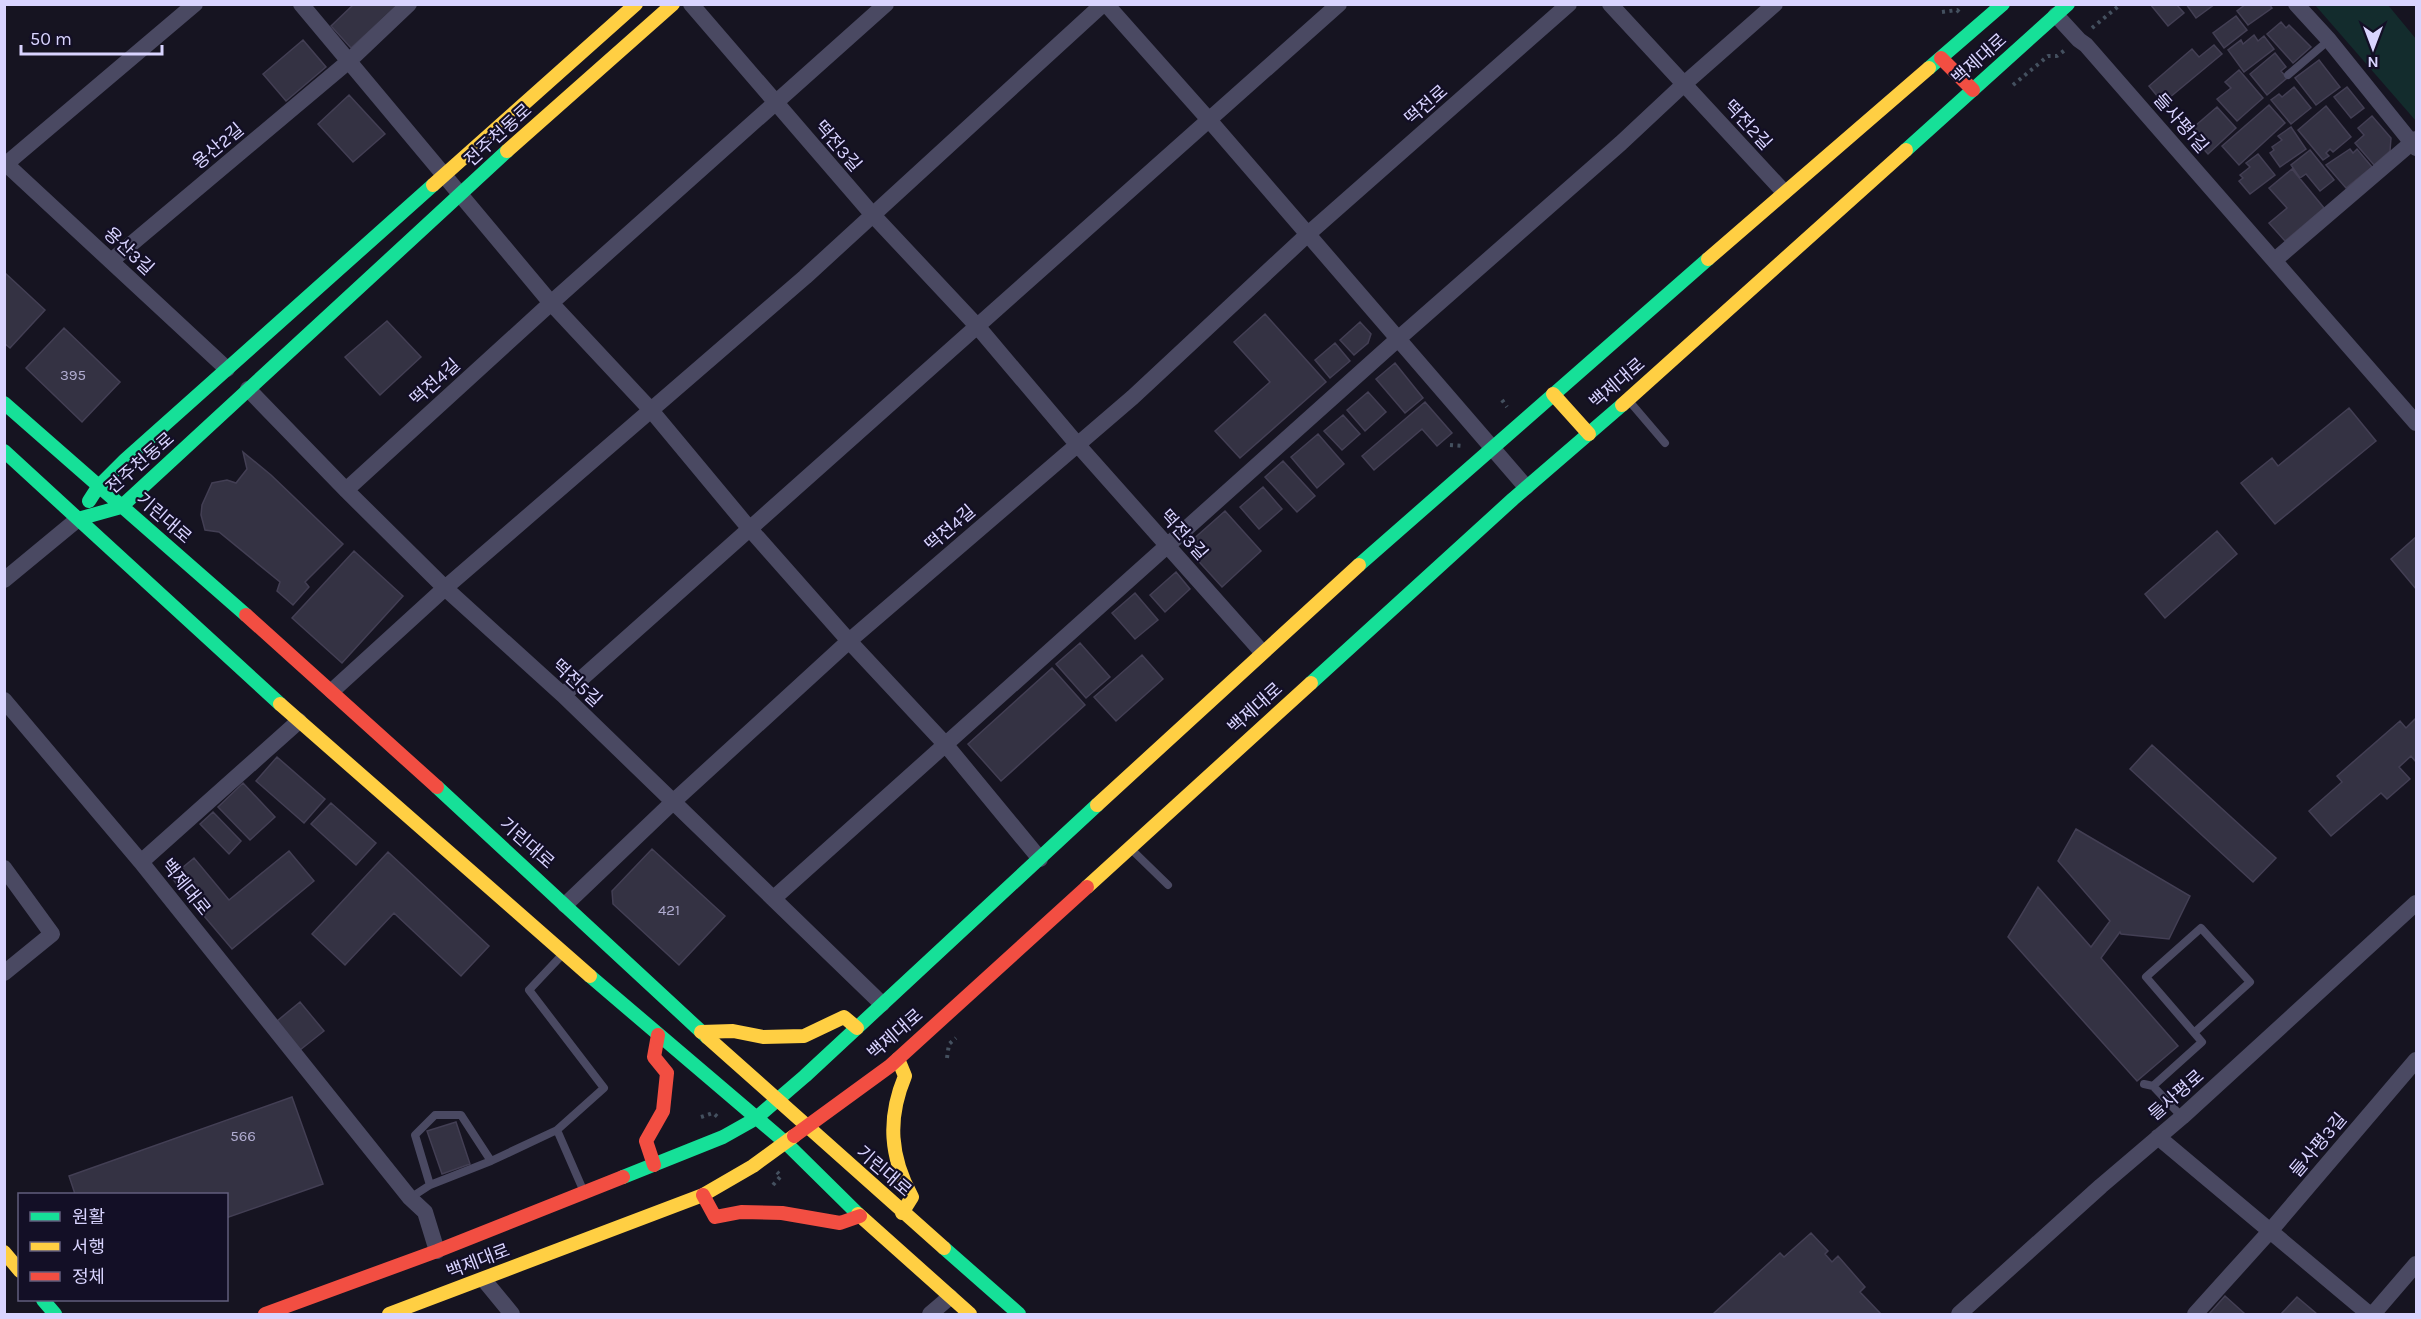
<svg xmlns="http://www.w3.org/2000/svg" width="2421" height="1319" font-family="Karla,'Noto Sans KR',sans-serif">
	<style>
		.green { fill: #132c2d }
		.building { fill: #343243; stroke: #433f54; stroke-width: 1.5 }
		.lines { fill: none; stroke-linecap: round; stroke-linejoin: round }
		.path { stroke: #44505f; stroke-width: 4; stroke-dasharray: 3 4.5; stroke-linecap: butt }
		.lane { stroke: #4a4962; stroke-width: 8 }
		.street { stroke: #4a4962; stroke-width: 16 }
		.fast { stroke: #16e098; stroke-width: 14 }
		.slow { stroke: #ffcf43; stroke-width: 14 }
		.jam { stroke: #f24e42; stroke-width: 14 }
		.labels { text-anchor: middle; stroke-width: 4.5; stroke-linejoin: round; paint-order: stroke }
		.number-label { font-size: 15px; fill: #b0acd0 }
		.street-label { font-size: 18px; fill: #d9d4ff; stroke: #130f26 }
	</style>
	<rect width="100%" height="100%" fill="#161421"/>
	<path class="green" d="M2315,5H2388L2416,39V121Z"/>
	<path class="building" d="M354,4H399L351,48L331,26Z
		M2150,4H2176L2184,13L2168,26Z
		M2186,4H2215L2196,18Z
		M2246,4H2269L2272,8L2248,25L2237,11Z
		M2236,16L2247,30L2224,48L2213,33Z
		M2281,22L2286,28L2289,25L2311,47L2293,63L2267,34Z
		M2254,35L2258,41L2264,36L2274,49L2244,72L2228,50L2241,40L2243,44Z
		M303,40L326,67L286,101L263,74Z
		M2214,45L2222,54L2163,103L2149,86L2192,49L2199,57Z
		M2275,53L2286,67L2281,71L2287,78L2267,95L2250,74Z
		M2319,60L2340,87L2316,105L2295,78Z
		M2239,70L2263,98L2237,121L2217,99L2231,88L2225,82Z
		M2294,87L2311,108L2291,124L2271,100L2279,94L2282,97Z
		M2347,87L2364,108L2351,118L2334,97Z
		M349,95L385,134L353,162L318,124Z
		M2269,105L2285,123L2239,165L2222,146Z
		M2326,106L2351,137L2333,152L2330,149L2326,153L2329,156L2323,160L2298,130Z
		M2217,107L2236,128L2208,154L2188,132Z
		M2372,116L2391,138L2390,151L2374,165L2355,143L2364,135L2358,128Z
		M2291,127L2306,149L2280,167L2270,153L2274,150L2272,147L2282,140L2278,136Z
		M2350,149L2353,153L2357,149L2372,167L2346,188L2326,165Z
		M2310,150L2334,180L2320,191L2306,174L2300,178L2291,165Z
		M2258,154L2275,175L2250,194L2239,181L2243,178L2240,175L2250,167L2246,163Z
		M2292,169L2324,208L2285,241L2269,223L2287,208L2269,188Z
		M4,272L45,310L10,348L4,343Z
		M1265,314L1326,382L1240,458L1215,431L1270,382L1234,342Z
		M387,321L421,357L380,395L345,357Z
		M1360,322L1371,334L1368,343L1354,355L1340,340Z
		M64,328L120,382L82,422L26,368Z
		M1335,343L1350,361L1330,378L1315,360Z
		M1395,363L1423,398L1405,413L1376,379Z
		M1368,392L1386,412L1365,431L1347,410Z
		M1425,402L1452,433L1437,446L1422,429L1374,470L1362,456Z
		M2349,408L2376,441L2275,524L2241,483L2272,458L2278,466Z
		M1343,415L1360,434L1342,450L1324,431Z
		M1318,434L1344,464L1317,488L1291,457Z
		M243,452L271,475L343,544L305,582L309,587L293,605L277,591L280,582L219,532L205,530L201,515L202,505L212,483L227,480L236,483L247,469Z
		M1283,461L1315,496L1297,512L1265,477Z
		M1263,487L1282,509L1259,529L1240,507Z
		M1225,511L1261,551L1222,587L1191,553L1190,542Z
		M2217,531L2237,554L2165,618L2145,594Z
		M2416,537V589L2391,559Z
		M354,551L403,596L342,663L292,618Z
		M1176,572L1190,589L1165,612L1150,595Z
		M1135,593L1158,620L1135,639L1112,613Z
		M1080,643L1110,677L1086,698L1056,664Z
		M1142,655L1163,679L1116,721L1094,697Z
		M1052,668L1085,705L1001,781L968,744Z
		M2416,718V762L2411,756L2399,767L2410,779L2387,799L2381,793L2331,836L2309,811L2342,782L2337,776L2400,721L2406,728Z
		M2152,745L2276,858L2253,882L2130,769Z
		M277,757L325,799L304,823L256,781Z
		M243,783L275,817L250,840L218,807Z
		M331,803L376,843L356,865L311,824Z
		M213,812L241,841L229,854L200,824Z
		M2076,829L2190,896L2169,939L2121,934L2120,932L2101,958L2178,1046L2137,1081L2008,937L2038,887L2091,947L2110,921L2058,861Z
		M652,849L725,916L679,965L613,904L612,891Z
		M289,851L314,881L232,949L171,877L194,858L229,900Z
		M388,852L489,946L461,976L394,913L345,965L312,934Z
		M300,1002L324,1031L300,1050L277,1021Z
		M292,1097L323,1184L226,1218V1194H75L69,1176Z
		M456,1122L470,1164L442,1174L427,1131Z
		M1811,1233L1828,1251L1825,1254L1832,1262L1838,1256L1865,1287L1860,1292L1881,1314H1713L1780,1253L1784,1257Z
		M2225,1296L2245,1314H2209Z
		M2297,1297L2317,1314H2281Z"/>
	<g class="lines">
		<path class="path" d="M1942,12L1957,10L1961,14
			M2092,28L2121,4
			M2013,85L2048,56H2057L2065,50
			M1502,400L1507,407
			M1450,445L1463,446
			M947,1058L949,1044L956,1038
			M701,1117L713,1113L719,1118
			M773,1185L781,1176L777,1172"/>
		<path class="lane" d="M2288,75L2329,40
			M1630,402L1665,443
			M1132,850L1168,885
			M2144,1084L2153,1086L2182,1117
			M2153,1086L2202,1042L2146,977L2201,928L2250,982L2195,1032
			M557,1130L584,1192
			M430,1185L415,1135L435,1115H461L491,1161L557,1130L604,1088L529,990L562,955
			M410,1198L430,1185L491,1161"/>
		<path class="street" d="M301,4L551,303L650,409L749,528L849,641L946,745L1040,859
			M691,4L872,214L978,327L1077,444L1262,652
			M1106,4L1210,121L1526,487
			M1610,4L1784,192
			M2296,4L2329,40L2416,148
			M2056,15L2079,40L2086,45L2416,423
			M4,162L227,369
			M6,164L195,4
			M2276,259L2416,139
			M111,261L349,61L409,4
			M248,389L346,490L445,588L563,695L882,1004
			M346,490L551,303L886,4
			M4,580L78,519
			M332,691L445,588L805,277L1103,4
			M563,695L1339,4
			M4,700L141,862L410,1198L425,1212L437,1251
			M141,862L299,721
			M4,868L52,934L4,973
			M774,898L1399,338L1621,143L1683,85L1775,4
			M565,905L674,801L849,641L1133,397L1308,234L1569,4
			M2158,1137L2369,1314
			M484,1280L512,1314
			M930,1314L950,1297
			M1959,1314L2101,1186L2182,1117L2416,903
			M2195,1314L2271,1230L2416,1060
			M2373,1314L2416,1264"/>
		<path class="fast" d="M1929,68L2003,4
			M1906,150L2068,4
			M4,403L246,615
			M4,451L280,704
			M89,501L98,487L125,460L433,185
			M78,519L121,507L507,151
			M1359,565L1708,259
			M1311,683L1513,499L1622,405
			M437,787L707,1037
			M590,976L786,1143L858,1214
			M623,1177L723,1137L755,1119L805,1076L1097,805
			M944,1248L1019,1314
			M43,1300L55,1314"/>
		<path class="slow" d="M507,151L673,4
			M433,185L636,4
			M1708,259L1929,68
			M1553,394L1589,434
			M1622,405L1906,150
			M280,704L590,976
			M1097,805L1359,565
			M1087,887L1311,683
			M701,1032L733,1031L763,1037L804,1036L844,1017L857,1028
			M707,1037L944,1248
			M898,1059L905,1076C887,1119 890,1157 912,1197L902,1213
			M858,1214L970,1314
			M4,1252L20,1271
			M389,1314L703,1195L753,1166L794,1136"/>
		<path class="jam" d="M1941,58L1973,90
			M246,615L437,787
			M794,1136L890,1066L1087,887
			M654,1165L646,1141L663,1111L667,1073L654,1057L658,1035
			M703,1195L715,1217L741,1212L782,1213L840,1223L860,1216
			M265,1314L437,1251L623,1177"/>
	</g>
	<g class="labels">
		<g class="number-label">
			<text x="73" y="380">395</text>
			<text x="669" y="915">421</text>
			<text x="243" y="1141">566</text>
		</g>
		<g class="street-label">
			<text transform="translate(1979 59) rotate(-42)" y="6">백제대로</text>
			<text transform="translate(1426 105) rotate(-41)" y="6">떡전로</text>
			<text transform="translate(2181 123) rotate(49)" y="6">들사평1길</text>
			<text transform="translate(1748 125) rotate(47)" y="6">떡전2길</text>
			<text transform="translate(498 135) rotate(-42)" y="6">전주천동로</text>
			<text transform="translate(218 146) rotate(-40)" y="6">용산2길</text>
			<text transform="translate(838 146) rotate(49)" y="6">떡전3길</text>
			<text transform="translate(129 251) rotate(43)" y="6">용산3길</text>
			<text transform="translate(435 382) rotate(-42)" y="6">떡전4길</text>
			<text transform="translate(1617 383) rotate(-41)" y="6">백제대로</text>
			<text transform="translate(140 463) rotate(-41)" y="6">전주천동로</text>
			<text transform="translate(164 518) rotate(41)" y="6">기린대로</text>
			<text transform="translate(950 528) rotate(-41)" y="6">떡전4길</text>
			<text transform="translate(1184 535) rotate(48)" y="6">떡전3길</text>
			<text transform="translate(577 683) rotate(43)" y="6">떡전5길</text>
			<text transform="translate(1255 708) rotate(-42)" y="6">백제대로</text>
			<text transform="translate(527 843) rotate(42)" y="6">기린대로</text>
			<text transform="translate(186 887) rotate(51)" y="6">백제대로</text>
			<text transform="translate(895 1034) rotate(-41)" y="6">백제대로</text>
			<text transform="translate(2176 1095) rotate(-41)" y="6">들사평로</text>
			<text transform="translate(2318 1145) rotate(-50)" y="6">들사평3길</text>
			<text transform="translate(884 1171) rotate(41)" y="6">기린대로</text>
			<text transform="translate(478 1261) rotate(-21)" y="6">백제대로</text>
		</g>
	</g>
	<rect width="2421" height="1319" fill="none" stroke="#d9d4ff" stroke-width="12"/>
	<rect x="18" y="1193" width="210" height="108" fill="#130f26" stroke="#625e7d" stroke-width="1.5"/>
	<rect x="30" y="1212" width="30" height="9" fill="#16e098" stroke="#625e7d" stroke-width="1.5"/>
	<text x="72" y="1223" font-size="18" fill="#d9d4ff">원활</text>
	<rect x="30" y="1242" width="30" height="9" fill="#ffcf43" stroke="#625e7d" stroke-width="1.5"/>
	<text x="72" y="1253" font-size="18" fill="#d9d4ff">서행</text>
	<rect x="30" y="1272" width="30" height="9" fill="#f24e42" stroke="#625e7d" stroke-width="1.5"/>
	<text x="72" y="1283" font-size="18" fill="#d9d4ff">정체</text>
	<g transform="translate(2373 48) rotate(180)" stroke="#130f26" stroke-width="4.5" paint-order="stroke">
	<path d="M0-4.5L10 22L0 15L-10 22Z" fill="#d9d4ff"/>
	<text y="-9" font-size="16" font-weight="bold" text-anchor="middle" fill="#d9d4ff">N</text>
	</g>
	<path d="M21 45v9h141v-9" fill="none" stroke="#d9d4ff" stroke-width="3"/>
	<text x="30" y="45" font-size="18" fill="#d9d4ff" stroke="#130f26" stroke-width="4.5" paint-order="stroke">50 m</text>
</svg>
